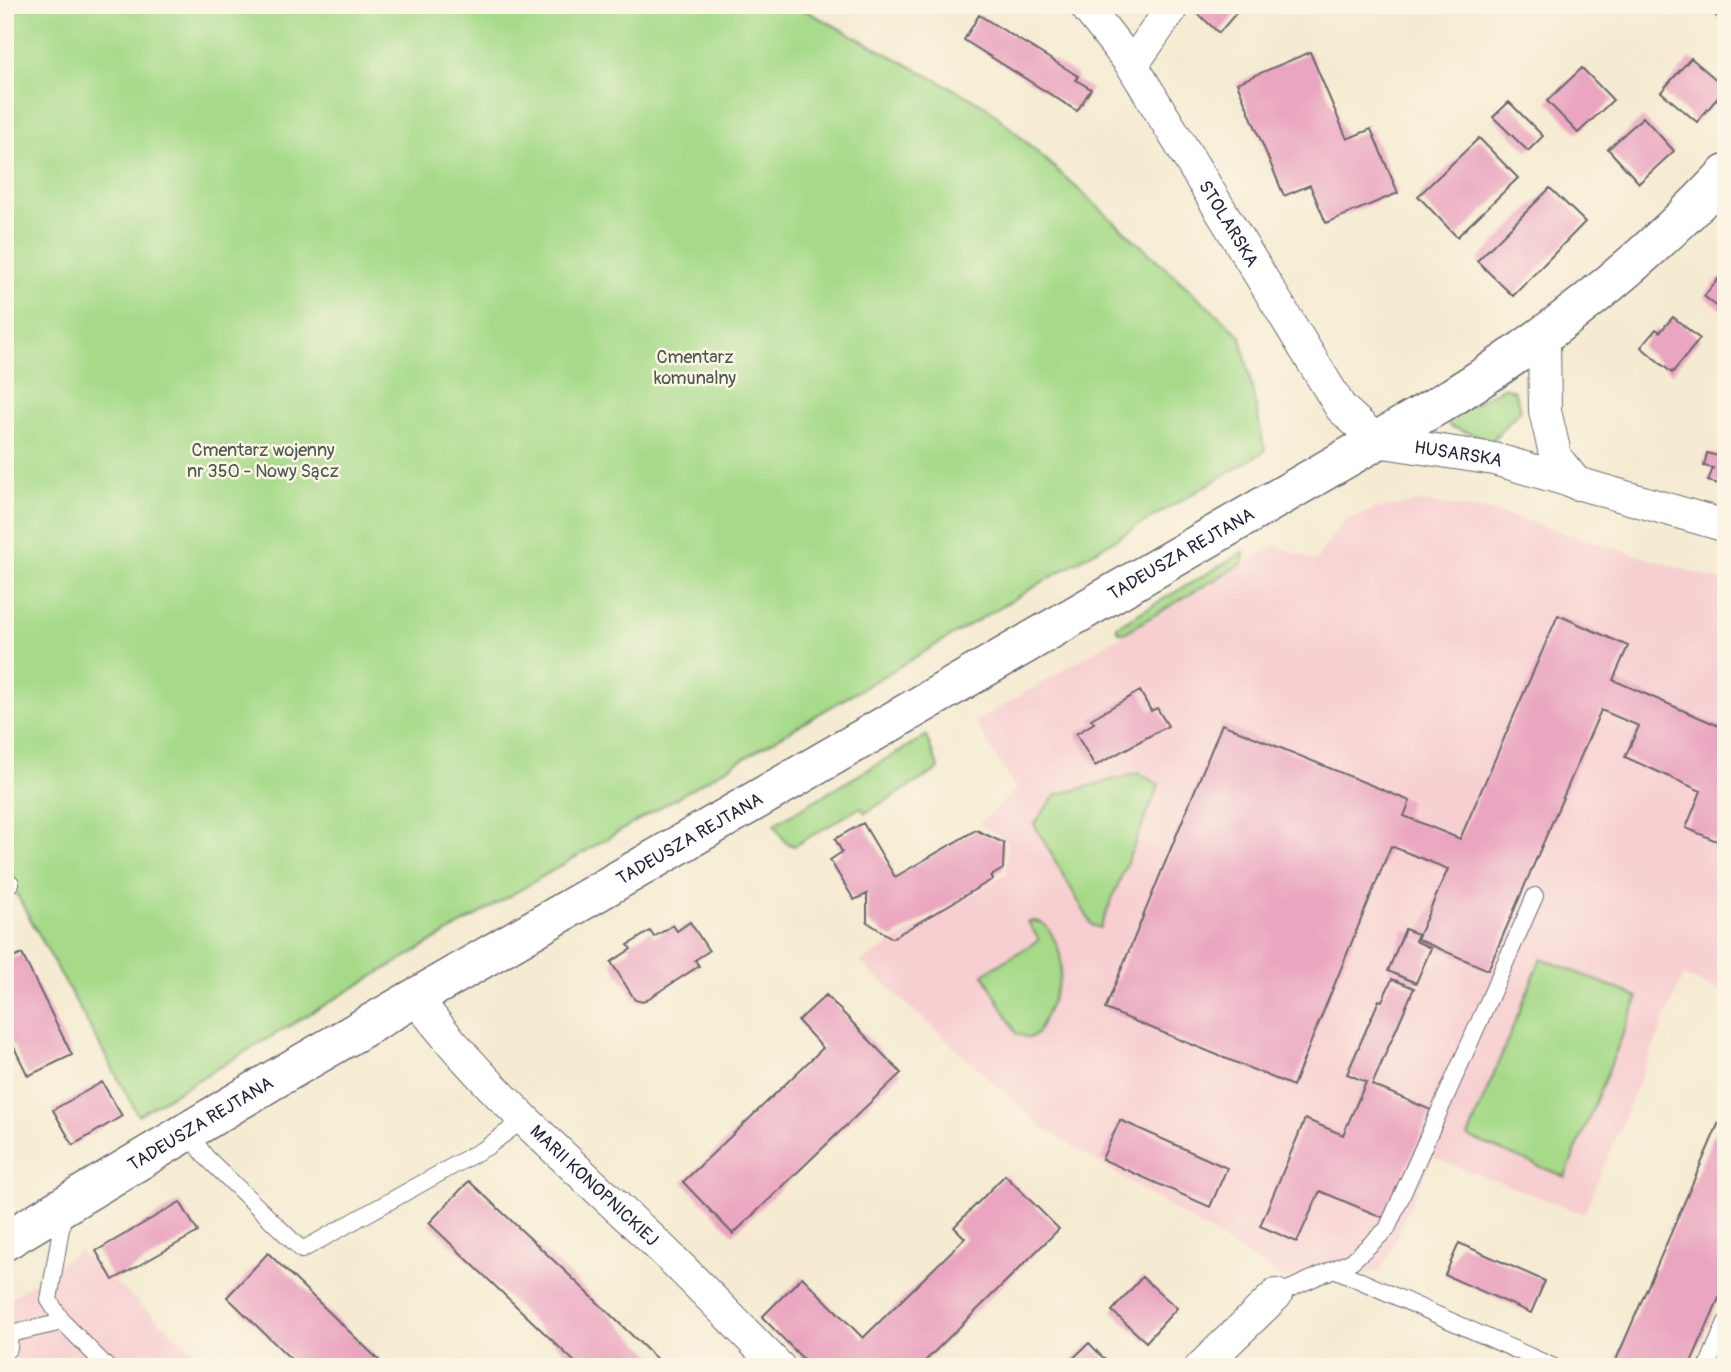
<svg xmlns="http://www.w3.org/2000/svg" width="1731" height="1372" font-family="Pangolin,sans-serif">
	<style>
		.built { fill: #f7cfd1 }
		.green { fill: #a6da89; stroke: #647e62; stroke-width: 2 }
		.building { fill: #eaa5c0 }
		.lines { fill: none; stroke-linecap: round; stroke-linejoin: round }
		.service-casing { stroke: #6c6870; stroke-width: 18 }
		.minor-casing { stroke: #6c6870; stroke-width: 34 }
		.tertiary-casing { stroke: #6c6870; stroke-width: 41 }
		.service { stroke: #fff; stroke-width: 16 }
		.minor { stroke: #fff; stroke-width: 32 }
		.tertiary { stroke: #fff; stroke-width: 38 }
		.labels { text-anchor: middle; stroke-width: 5; stroke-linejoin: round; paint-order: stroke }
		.street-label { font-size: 18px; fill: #22223b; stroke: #fcf5e5 }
		.park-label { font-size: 18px; fill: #4a5952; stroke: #fcf5e5 }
	</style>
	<rect width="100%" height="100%" fill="#fcf5e5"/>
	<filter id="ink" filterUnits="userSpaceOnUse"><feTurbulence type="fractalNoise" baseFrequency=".0143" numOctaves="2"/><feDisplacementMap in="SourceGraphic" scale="14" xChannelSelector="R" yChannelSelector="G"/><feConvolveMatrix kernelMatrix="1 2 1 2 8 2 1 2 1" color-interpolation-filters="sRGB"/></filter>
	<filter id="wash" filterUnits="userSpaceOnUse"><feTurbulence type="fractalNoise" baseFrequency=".00686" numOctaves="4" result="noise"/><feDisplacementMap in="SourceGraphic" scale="28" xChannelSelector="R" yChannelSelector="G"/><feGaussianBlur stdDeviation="1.57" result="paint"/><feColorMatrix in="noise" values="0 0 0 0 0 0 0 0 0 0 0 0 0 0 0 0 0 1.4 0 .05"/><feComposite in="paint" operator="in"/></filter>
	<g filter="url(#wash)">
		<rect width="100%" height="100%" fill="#f5ebd2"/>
		<path class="built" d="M1421,502L1493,511L1726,582V993L1683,976L1584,1214L1432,1157L1381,1272L1284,1279L1045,1129L860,962L1007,873V841L979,824L1016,789L975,722L1275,545L1316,561L1342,522L1375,509Z
			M79,1251L212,1367H5V1302Z"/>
		<path class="green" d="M5,5H795L986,106L1241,336L1265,451L138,1115L5,873Z
			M1504,387L1514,391L1521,410L1491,441L1449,426L1448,419Z
			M1244,552L1243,563L1124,633L1117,631V626Z
			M926,736L939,769L865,813L861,807L794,846L785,842L774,824Z
			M1139,773L1159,785L1100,928L1092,925L1034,824L1056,795Z
			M1033,921C1045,922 1048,927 1053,937C1073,970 1051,1001 1037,1034L1029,1038L1017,1034L983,974L1039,940L1028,922Z
			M1541,958L1638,997L1565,1177L1468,1137Z"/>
		<g id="blocks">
			<path class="building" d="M1201,5H1243L1219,33L1195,11Z
				M1711,5H1726V25L1708,8Z
				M979,15L1078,76L1076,80L1091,89L1077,111L964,40Z
				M1310,52L1347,139L1371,129L1398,193L1326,223L1310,185L1284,196L1237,83Z
				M1691,58L1726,88L1697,122L1661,92Z
				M1582,68L1613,100L1578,133L1547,101Z
				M1509,102L1543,136L1528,151L1493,117Z
				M1643,117L1674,151L1639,183L1608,149Z
				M1479,138L1518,178L1457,237L1418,196Z
				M1550,188L1585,222L1513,296L1477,261Z
				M1720,277L1726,282V314L1704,296Z
				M1673,317L1700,339L1672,373L1641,347L1656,329L1660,332Z
				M1707,453L1726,458V486L1708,481L1713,468L1704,466Z
				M1558,615L1628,646L1613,680L1726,729V845L1686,828L1701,791L1625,757L1639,726L1601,710L1488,970L1417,939L1448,869L1391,846L1293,1086L1105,1009L1222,724L1410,801L1404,816L1460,839Z
				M1140,691L1151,711L1157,708L1168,726L1095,766L1076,734L1094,723L1091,719Z
				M863,823L895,877L976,830L1004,843L1003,869L991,876L993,879L892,938L867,922V894L854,900L830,860L842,852L835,839Z
				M690,922L709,951L695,960L699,966L643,1002L635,1000L611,962L631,949L628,945L650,931L654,937L673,925L677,931Z
				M1405,929L1418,934L1415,941L1431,948L1416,983L1388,971Z
				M22,954L72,1055L28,1076L5,1029V962Z
				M1392,979L1414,988L1372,1085L1431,1110L1384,1218L1320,1191L1297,1242L1260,1226L1305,1119L1343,1135L1366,1082L1347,1074L1379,1000L1382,1001Z
				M826,995L901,1073L733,1234L683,1182L823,1048L798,1021Z
				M102,1082L122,1116L73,1145L53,1110Z
				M1726,1106V1282L1689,1367H1613Z
				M1120,1120L1227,1168L1210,1207L1102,1159Z
				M1005,1175L1059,1229L919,1367H811L762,1317L802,1277L863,1338L965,1238L954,1227Z
				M469,1181L566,1272L665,1367H580L429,1223Z
				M180,1202L198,1232L113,1280L96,1251Z
				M1459,1243L1545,1281L1531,1313L1445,1275Z
				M268,1253L386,1367H299L227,1297Z
				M1142,1277L1177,1308L1146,1342L1112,1311Z
				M1089,1343L1112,1367H1064Z"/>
		</g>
	</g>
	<g filter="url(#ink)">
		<use href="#blocks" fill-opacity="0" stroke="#6c6870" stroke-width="2"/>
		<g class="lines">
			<defs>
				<path id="service" d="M5,885L11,883
					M188,1132L206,1157L302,1250L487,1147L524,1119
					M64,1211L49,1300L63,1322L107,1367
					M1334,1269L1554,1367
					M1276,1295L1352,1261L1387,1229L1535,896
					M5,1328L10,1334L9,1348L5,1352
					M10,1334L63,1322
					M1707,1367L1726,1322"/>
				<g id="minor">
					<path id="s1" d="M1085,5L1132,65L1341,408L1377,441L1494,459L1726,526"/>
					<path d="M1132,65L1174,5"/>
					<path d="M1544,338L1545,411L1556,458L1577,484"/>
					<path id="s2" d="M416,998C481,1085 564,1157 643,1231C690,1275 734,1322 779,1367"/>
					<path d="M1201,1367L1276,1295"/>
				</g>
				<g id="tertiary">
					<path id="s3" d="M5,1241L275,1079L1452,397C1553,334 1644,261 1726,174"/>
				</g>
			</defs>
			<use href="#service" class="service-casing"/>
			<use href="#minor" class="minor-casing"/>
			<use href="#tertiary" class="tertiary-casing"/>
			<use href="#service" class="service"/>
			<use href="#minor" class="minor"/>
			<use href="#tertiary" class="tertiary"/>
		</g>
	</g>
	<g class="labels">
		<g class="street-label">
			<text dy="6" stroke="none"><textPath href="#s1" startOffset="262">STOLARSKA</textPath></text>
			<text dy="6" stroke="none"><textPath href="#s1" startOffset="609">HUSARSKA</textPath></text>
			<text dy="6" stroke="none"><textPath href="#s3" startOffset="1362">TADEUSZA REJTANA</textPath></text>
			<text dy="6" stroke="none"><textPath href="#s3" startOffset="794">TADEUSZA REJTANA</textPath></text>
			<text dy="6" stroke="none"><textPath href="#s3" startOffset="228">TADEUSZA REJTANA</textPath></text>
			<text dy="6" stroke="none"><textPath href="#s2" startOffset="259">MARII KONOPNICKIEJ</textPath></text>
		</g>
		<g class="park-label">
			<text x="695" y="363">Cmentarz<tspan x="695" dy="21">komunalny</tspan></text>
			<text x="263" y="456">Cmentarz wojenny<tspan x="263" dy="21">nr 350 - Nowy Sącz</tspan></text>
		</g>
	</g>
	<rect width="1731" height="1372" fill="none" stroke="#fcf5e5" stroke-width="28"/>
</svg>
